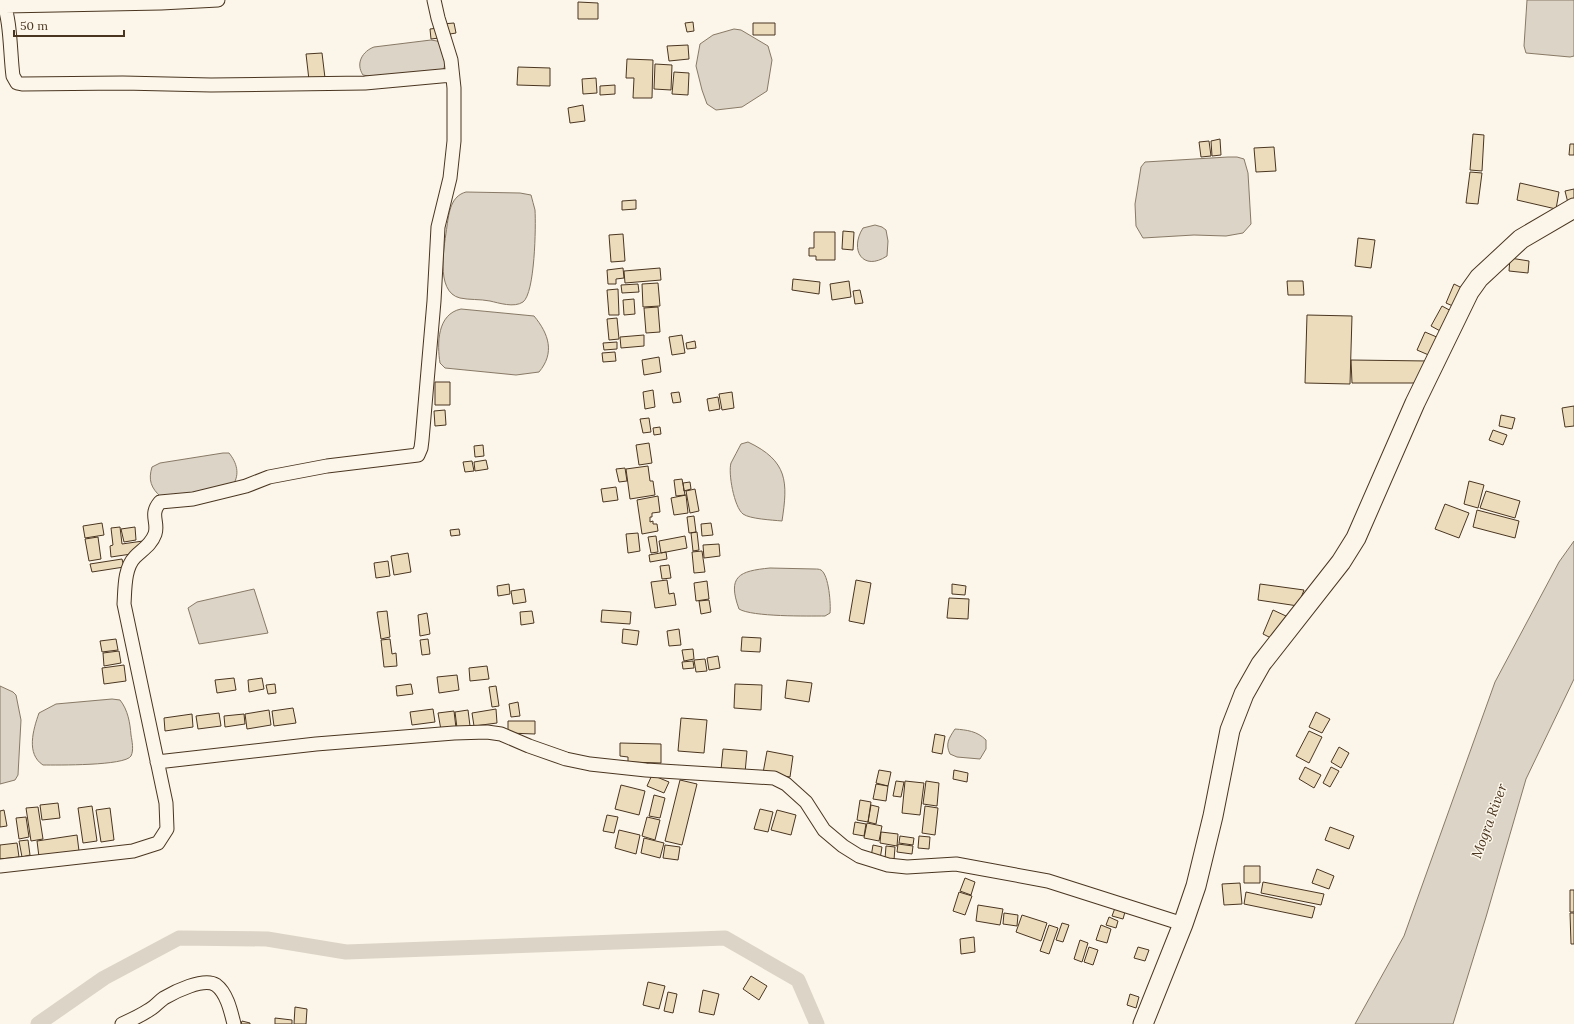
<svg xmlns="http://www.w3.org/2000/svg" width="1574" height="1024" font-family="Lora,serif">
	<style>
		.water { fill: #dcd4c6; stroke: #887966 }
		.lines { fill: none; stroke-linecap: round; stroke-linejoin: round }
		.canal { stroke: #dcd4c6; stroke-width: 15 }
		.building { fill: #ecdcbc; stroke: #4a3520 }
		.street-casing { stroke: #4a3520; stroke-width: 15 }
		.secondary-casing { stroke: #4a3520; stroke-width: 21 }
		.street { stroke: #fbf6e9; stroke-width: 13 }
		.secondary { stroke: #fbf6e9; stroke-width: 19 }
		.labels { text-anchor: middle; stroke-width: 3; stroke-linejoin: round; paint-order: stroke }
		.water-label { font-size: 14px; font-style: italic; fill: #4a3520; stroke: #fbf6e9 }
	</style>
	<rect width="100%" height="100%" fill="#fbf6e9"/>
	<path class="water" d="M1527,0H1574V56L1570,57L1526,53L1524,46Z
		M734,29L741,30L768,46L772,60L767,91L742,107L716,110L707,104L702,90L696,66L700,44L713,35Z
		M431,40L437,41C445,48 447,61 443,71L374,77L363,75C355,63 363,51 374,47Z
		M1228,157H1237L1244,159L1248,173L1251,224L1243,233L1226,236L1194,235L1143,238L1136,226L1135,204L1141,167L1145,162Z
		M466,192L520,193L531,195C532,200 534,205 535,210C536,226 535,293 523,302C514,308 499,303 490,301C480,299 469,300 460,298C434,292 445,243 447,226C449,212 451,196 466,192Z
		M875,225L882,227L886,230L888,241L887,256C863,272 849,250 863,228Z
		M461,309L534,316C549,334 555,353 539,372L516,375L445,368L440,363C437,344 437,314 461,309Z
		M748,442C788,461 788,482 782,521C772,520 750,519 743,514C734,507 728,473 731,463C734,457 738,450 741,444Z
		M223,453H229C237,463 240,474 233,485L211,490L161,497C151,488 148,480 152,467L160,463Z
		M1574,541V679L1526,779L1486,917L1453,1024H1355L1404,936L1495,682L1559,562Z
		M770,568L815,569C817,569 819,569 821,570C829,575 831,605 830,613L825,616C808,616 752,617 739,609C727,576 739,571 770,568Z
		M254,589L268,633L199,644L188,608L197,602Z
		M0,686L13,692L16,695L21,720L18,775L15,780L0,784Z
		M112,699L120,700C128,710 130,723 131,735C132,741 134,750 131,756C125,766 57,765 43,765C26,754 33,730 39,713L56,704Z
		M955,729C967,730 977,731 986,740V749L980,759L957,757L950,754C945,744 949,738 955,729Z"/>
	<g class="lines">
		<path class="canal" d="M38,1024L104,978L179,938L267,939L346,952L725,938L798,980L817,1024"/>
	</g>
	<path class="building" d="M578,2L598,3V19H578Z
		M693,22L694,31L687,32L685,23Z
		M454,23L456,33L444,35L442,24Z
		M753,23H775V35H753Z
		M438,28L439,38L431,39L430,29Z
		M688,45L689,59L669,61L667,46Z
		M322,53L325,78L309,80L306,54Z
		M627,59L653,60L652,98H633L634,78H626Z
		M655,64L672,65L671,90L654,89Z
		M518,67L550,68V86L517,85Z
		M674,72L689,73L688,95L672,94Z
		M596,78L597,93L583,94L582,79Z
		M615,85V94L600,95V86Z
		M583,105L585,121L570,123L568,108Z
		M1473,134L1484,135L1482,171L1470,170Z
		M1220,139L1221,155L1212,156L1211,141Z
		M1209,141L1211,156L1201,157L1199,142Z
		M1570,144H1574V155H1569Z
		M1274,147L1276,171L1256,172L1254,148Z
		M1470,172L1482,173L1478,204L1466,203Z
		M1520,183L1559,192L1556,209L1517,200Z
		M1574,189V206L1569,207L1565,191Z
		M636,200V209L622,210V201Z
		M843,231L854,232L853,250L842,249Z
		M814,232H835V260H816V256H809V248H814Z
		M623,234L625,261L611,262L609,235Z
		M1358,238L1375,240L1371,268L1355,266Z
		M1510,258L1529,261L1528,273L1509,271Z
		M623,268L624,278L616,279V284H608L607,270Z
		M660,268L661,280L625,283L624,271Z
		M793,279L820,282L819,294L792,290Z
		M849,281L851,297L832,300L830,284Z
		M1287,281H1303L1304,295H1288Z
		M658,283L660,306L643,307L642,284Z
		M638,284L639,292L622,293L621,285Z
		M1454,284L1464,289L1455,307L1446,303Z
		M618,289L619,315H609L607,290Z
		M860,290L863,303L855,304L853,291Z
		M634,299L635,314L624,315L623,300Z
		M1442,306L1453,312L1442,332L1431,326Z
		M658,307L660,332L646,333L644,308Z
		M1307,315L1352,316L1350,384L1305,383Z
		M617,318L619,339L609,340L607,319Z
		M1425,332L1439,338L1431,356L1417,350Z
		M644,335V346L621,348L620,337Z
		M682,335L685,353L672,355L669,337Z
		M695,341L696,348L687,349L686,343Z
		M617,342V349L604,350L603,343Z
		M615,352L616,361L603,362L602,353Z
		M659,357L661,372L644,375L642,360Z
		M1351,360L1428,361L1415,383H1352Z
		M435,382H450V405H435Z
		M653,390L655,407L645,409L643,392Z
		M679,392L681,402L673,403L671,393Z
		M732,392L734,408L722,410L719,394Z
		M718,397L720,409L709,411L707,399Z
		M1574,406V426L1565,427L1562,408Z
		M445,410L446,425L435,426L434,411Z
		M1501,415L1515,418L1512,429L1499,426Z
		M649,418L651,432L643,433L640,419Z
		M660,427L661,434L654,435L653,428Z
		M1493,430L1507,435L1503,445L1489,440Z
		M649,443L652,463L639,465L636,445Z
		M483,445L484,456L475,457L474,446Z
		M486,460L488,469L475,471L474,462Z
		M472,461L474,471L465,472L463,462Z
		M648,466L650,481H653L655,495L630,499L626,469Z
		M625,468L627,481L619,482L616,469Z
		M682,479L685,495L676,496L674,480Z
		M1469,481L1484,485L1478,508L1464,504Z
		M690,482L691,489L684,491L683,483Z
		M616,487L618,500L603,502L601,489Z
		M695,489L699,511L690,513L686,491Z
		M1486,491L1520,501L1515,518L1480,508Z
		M686,495L688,513L674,515L671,498Z
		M658,496L660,512L652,513V517H650V522L653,521V524H657L658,531L642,534L637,500Z
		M1445,504L1469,513L1459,538L1435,529Z
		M1477,510L1519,521L1515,538L1473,527Z
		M694,516L696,532L689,533L687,517Z
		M102,523L104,535L85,538L83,526Z
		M711,523L713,535L702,536L701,524Z
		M120,527L122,544L143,541L138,553L111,557L110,546L113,545L111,528Z
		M135,527L136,540L124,542L121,529Z
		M459,529L460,535L451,536L450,530Z
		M697,532L699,550L693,551L691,533Z
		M638,533L640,551L628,553L626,534Z
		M656,536L658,552L651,553L648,537Z
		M685,536L687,548L661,553L659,541Z
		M98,537L101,559L89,561L85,539Z
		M719,544L720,556L704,558L703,545Z
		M702,551L705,572L694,573L692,552Z
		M666,552L667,559L650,562L649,555Z
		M408,553L411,572L394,575L391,556Z
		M122,559L124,567L92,572L90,564Z
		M388,561L390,576L376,578L374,563Z
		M669,565L671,578L662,579L660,566Z
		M667,580L669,594L674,593L676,605L655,608L651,582Z
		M856,580L871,583L864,624L849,621Z
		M707,581L709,599L696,601L694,583Z
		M509,584L510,594L498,596L497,586Z
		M952,584L966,586L965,595L952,594Z
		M1260,584L1304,590L1298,606L1258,600Z
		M524,589L526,602L513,604L511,591Z
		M949,598L969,599L968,619L947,618Z
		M709,600L711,612L701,614L699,601Z
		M602,610L631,612L630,624L601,622Z
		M1273,610L1286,616L1275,640L1263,634Z
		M387,611L390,637L381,639L377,612Z
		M532,611L534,623L521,625L520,612Z
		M427,613L430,634L420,636L418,615Z
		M623,629L639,631L637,645L622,643Z
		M679,629L681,645L669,646L667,631Z
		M742,637L761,638L760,652L741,651Z
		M116,639L118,650L102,652L100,641Z
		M390,639L392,654L396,653L397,666L384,667L381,640Z
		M428,639L430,654L422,655L420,640Z
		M693,649L694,659L684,661L682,650Z
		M119,651L121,663L104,666L103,653Z
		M718,656L720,668L709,670L707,658Z
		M705,659L707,671L696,672L694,660Z
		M693,661L694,668L683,669L682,662Z
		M124,665L126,681L104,684L102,668Z
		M487,666L489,679L470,681L469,668Z
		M457,675L459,690L439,693L437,677Z
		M234,678L236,690L217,693L215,680Z
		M262,678L264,689L249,692L248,680Z
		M787,680L812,683L809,702L785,698Z
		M275,684L276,693L268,694L266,685Z
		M411,684L413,694L397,696L396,686Z
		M735,684L762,685L761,710L734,708Z
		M496,686L499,706L492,707L489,687Z
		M518,702L520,716L511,717L509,704Z
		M293,708L296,723L274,726L272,711Z
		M433,709L435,722L412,725L410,712Z
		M496,709L497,723L474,726L472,713Z
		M269,710L271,725L247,729L245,714Z
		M468,710L470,726L457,728L455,712Z
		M454,711L456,728L441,730L438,713Z
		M1316,712L1330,719L1322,733L1309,727Z
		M219,713L221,726L198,729L196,716Z
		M192,714L193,727L165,731L164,718Z
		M244,714L245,724L225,727L224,716Z
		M681,718L707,720L704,753L678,751Z
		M508,721H535V734L508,733Z
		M1309,731L1322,737L1309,763L1296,756Z
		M935,734L945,736L942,754L932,752Z
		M620,743L661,744V763L628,762V757L620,756Z
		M1339,747L1349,753L1341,768L1331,762Z
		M723,749L747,751L745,773L721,770Z
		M767,751L793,756L790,777L763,773Z
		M1305,767L1321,775L1314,788L1299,779Z
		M1331,767L1339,771L1330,787L1323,783Z
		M879,770L891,772L888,786L876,783Z
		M954,770L968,773L967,782L953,779Z
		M652,775L669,782L664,793L647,786Z
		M680,780L697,784L682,845L665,841Z
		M896,781L904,782L901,797L893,796Z
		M905,781L924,783L920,815L902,813Z
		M926,781L939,783L937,806L923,804Z
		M876,784L888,786L886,801L873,799Z
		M621,785L645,791L639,815L615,809Z
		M654,795L665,798L660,818L649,816Z
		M860,800L871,802L868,822L857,820Z
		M58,803L60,818L42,820L40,805Z
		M871,805L879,807L876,824L868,822Z
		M92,806L97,841L83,843L78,808Z
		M925,806L938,808L935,835L922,833Z
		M38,807L43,839L31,841L26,808Z
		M110,808L114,840L101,842L96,810Z
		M760,809L773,812L768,832L754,829Z
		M4,810L7,826L0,827V811Z
		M777,810L796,815L791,835L771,830Z
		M607,815L618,817L614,833L603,831Z
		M26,817L29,837L19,839L16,818Z
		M647,817L660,820L655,840L642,836Z
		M855,822L866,824L864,836L853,834Z
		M867,823L882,826L879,841L864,838Z
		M1330,827L1354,836L1349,849L1325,840Z
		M619,830L640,835L636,854L615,848Z
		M881,832L898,834L897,846L880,843Z
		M77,835L79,851L39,857L37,841Z
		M900,836L914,838L913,845L899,843Z
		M919,836L930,837L929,849L918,848Z
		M644,838L664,843L660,858L641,853Z
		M28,840L30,855L22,857L19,841Z
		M17,843L19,857L0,859V845Z
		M898,844L913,846L912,854L897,852Z
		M665,845L680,847L678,860L663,858Z
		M873,845L882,847L880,859L871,857Z
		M886,846L895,847L894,860L885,859Z
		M1244,866H1260V883H1244Z
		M1317,869L1334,876L1329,889L1312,883Z
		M965,878L975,882L971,895L960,891Z
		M1263,882L1324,894L1321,905L1261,893Z
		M1240,883L1242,904L1224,905L1222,884Z
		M1570,890H1574V912H1570Z
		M959,892L972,896L965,915L953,911Z
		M1246,892L1315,907L1312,918L1244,904Z
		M978,905L1003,909L1000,925L976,921Z
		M1115,908L1125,912L1123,919L1112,916Z
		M1004,913L1018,915L1017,926L1003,924Z
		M1570,913H1574V944H1571Z
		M1022,915L1047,923L1041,941L1016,932Z
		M1109,917L1118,921L1116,928L1106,925Z
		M1062,923L1069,925L1063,942L1056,940Z
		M1049,925L1058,928L1049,954L1040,951Z
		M1101,925L1111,929L1107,943L1096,940Z
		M974,937L975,952L961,954L960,939Z
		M1080,940L1088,943L1082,962L1074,959Z
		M1089,947L1098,950L1093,965L1084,962Z
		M1138,947L1149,950L1145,961L1134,958Z
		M751,976L767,986L759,1000L743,989Z
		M648,982L665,986L659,1009L643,1005Z
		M703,990L719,994L714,1015L699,1012Z
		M668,992L677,994L673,1013L664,1011Z
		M1130,994L1139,997L1136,1008L1127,1005Z
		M295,1007L307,1009L306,1024H294Z
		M275,1018L292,1020V1024H275Z
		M242,1021L250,1023V1024H241Z"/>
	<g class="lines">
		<defs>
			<path id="street" d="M2,0C11,18 10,54 13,76L17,83L22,84L123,83L211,85L365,83L452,75
				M5,6L161,3L218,0
				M157,762L316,744L454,733L487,732L501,734L529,746L566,759L590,764L646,770L774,778L786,784L806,802L824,830L843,846L859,856L888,865L907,867L956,864L1048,881L1183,924
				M0,866L133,851L158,843L167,829L166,803L124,604C125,590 124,568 135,557C143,549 151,545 155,534C159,522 149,515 160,502L193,499L246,486L269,477L327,466L418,455L421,448L422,440L434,301L438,227L450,178L454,141V88L451,60L438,18L434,0
				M122,1024C131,1020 140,1016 149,1010C155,1007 158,1002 164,998C174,992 204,977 216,985C227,993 231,1012 234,1024"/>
			<path id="secondary" d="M1143,1024L1183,924L1196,886L1213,816L1230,730L1244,694L1261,664L1341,562L1356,538L1415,403L1469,292L1479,278L1521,239L1574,208"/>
		</defs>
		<use href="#street" class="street-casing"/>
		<use href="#secondary" class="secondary-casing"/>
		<use href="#street" class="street"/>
		<use href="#secondary" class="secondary"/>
	</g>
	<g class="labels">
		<g class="water-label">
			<text transform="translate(1489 821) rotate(-70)" y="5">Mogra River</text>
		</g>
	</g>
	<path d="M14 30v6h110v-6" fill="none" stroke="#4a3520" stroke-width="2"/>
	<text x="20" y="30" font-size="12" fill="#4a3520" stroke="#fbf6e9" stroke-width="3" paint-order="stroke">50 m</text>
</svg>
